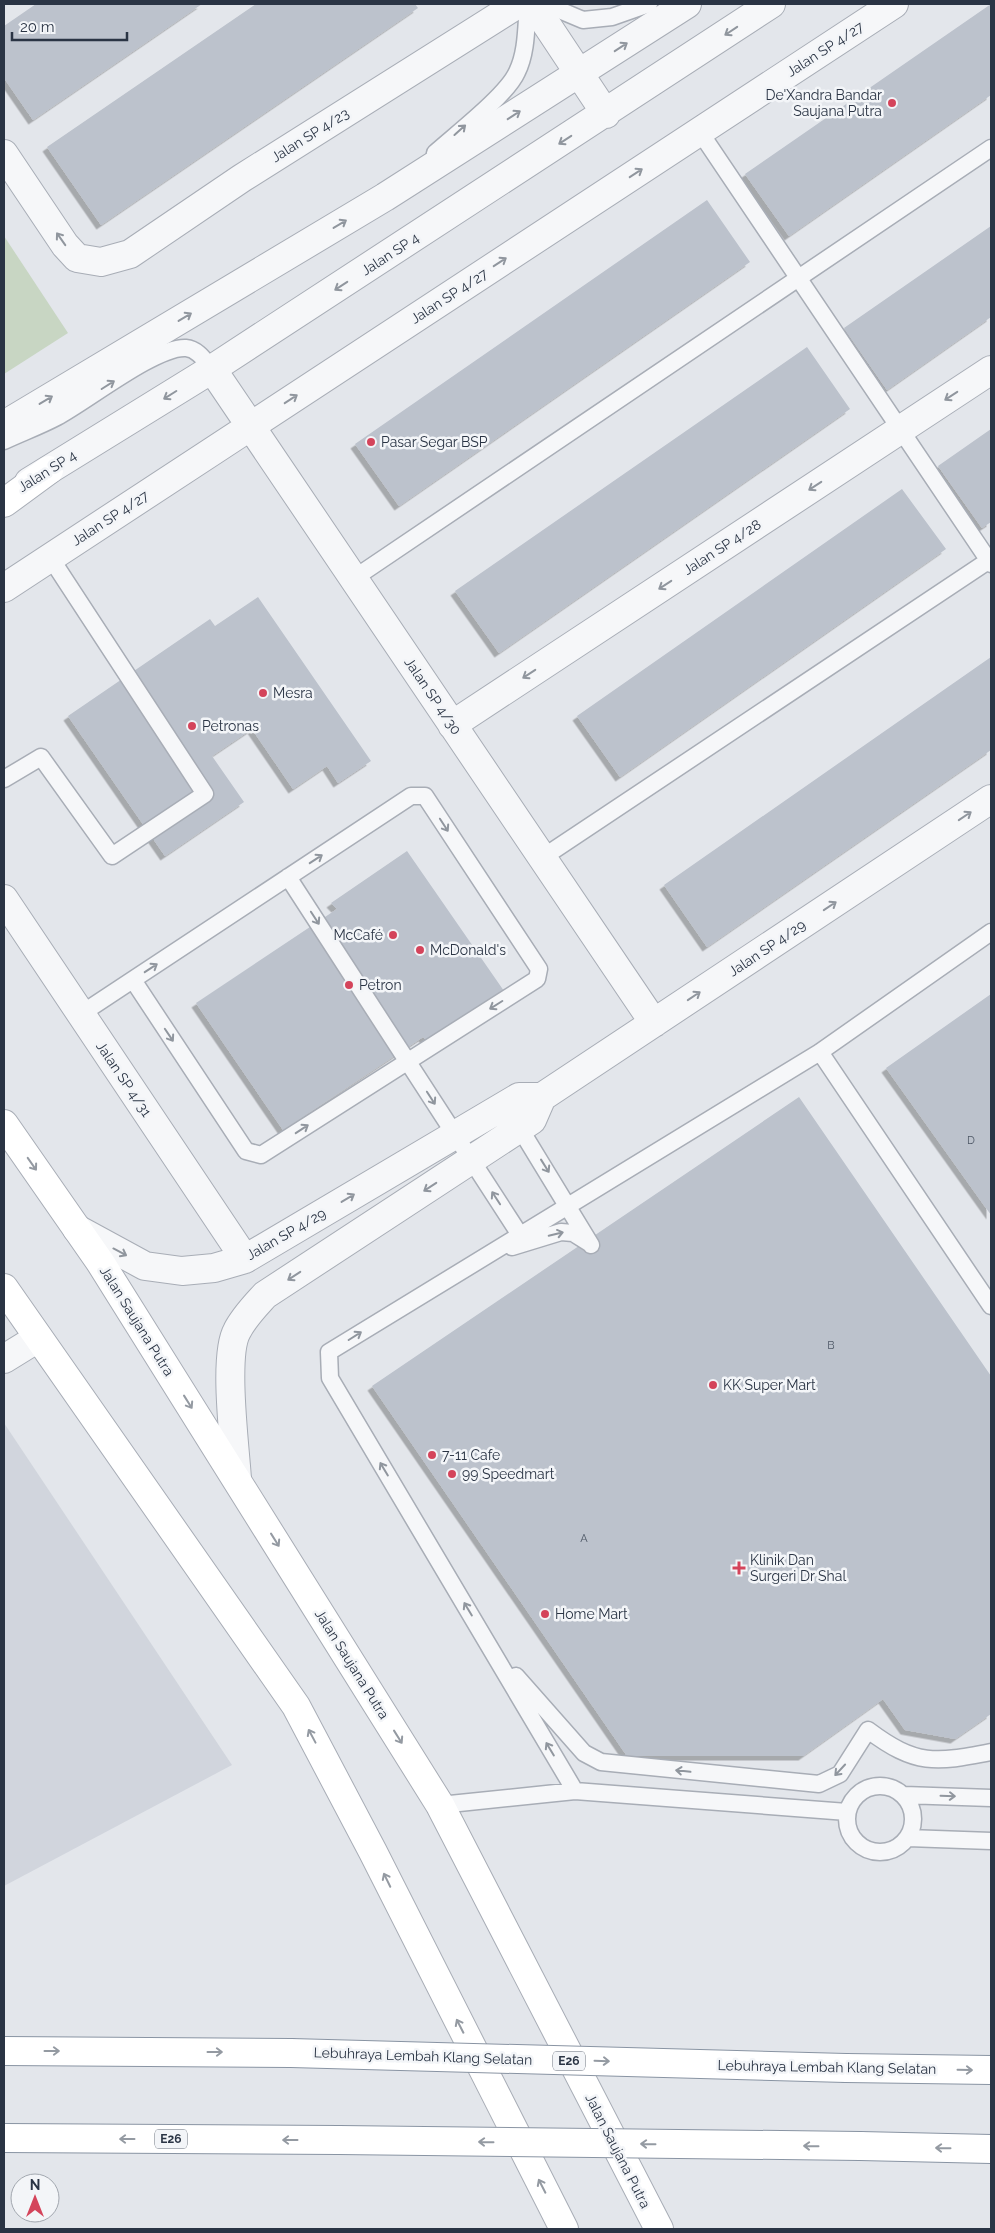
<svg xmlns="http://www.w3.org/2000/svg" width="995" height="2233" font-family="Raleway,sans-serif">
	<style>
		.built { fill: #d1d5dd }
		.green { fill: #c8d6c3 }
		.building { fill: #bcc2cc; filter: url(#shadow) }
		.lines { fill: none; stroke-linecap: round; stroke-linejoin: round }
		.service-casing { stroke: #a8adb6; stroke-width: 19 }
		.minor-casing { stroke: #a8adb6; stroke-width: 30 }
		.secondary-casing { stroke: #a8adb6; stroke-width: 30 }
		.motorway-casing { stroke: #8994a3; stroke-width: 30 }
		.service { stroke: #f6f7f9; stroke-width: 16 }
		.minor { stroke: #f6f7f9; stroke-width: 28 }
		.secondary { stroke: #fff; stroke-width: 28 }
		.motorway { stroke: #fff; stroke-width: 28 }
		.motorway-bridge-casing { stroke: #8994a3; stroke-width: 30; stroke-linecap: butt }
		.motorway-bridge { stroke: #fff; stroke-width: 28 }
		.oneway { stroke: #90969e }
		.oneway2 { stroke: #949aa2 }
		.poi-dot { fill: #d4445b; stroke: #f3f5f8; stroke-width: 2 }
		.labels { text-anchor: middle; stroke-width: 5; stroke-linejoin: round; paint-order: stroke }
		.number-label { font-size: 11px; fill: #4e5866 }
		.shield { fill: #f3f5f8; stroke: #666e7a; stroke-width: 1 }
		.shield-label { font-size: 12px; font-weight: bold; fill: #2a3444 }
		.street-label { font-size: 14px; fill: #2a3444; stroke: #f3f5f8 }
		.poi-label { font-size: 14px; fill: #2a3444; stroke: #f3f5f8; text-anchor: start }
	</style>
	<defs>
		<filter id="shadow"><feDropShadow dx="-4.5" dy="4.5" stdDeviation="0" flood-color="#0004"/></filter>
	</defs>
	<rect width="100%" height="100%" fill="#e3e6eb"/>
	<path class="built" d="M4,1423L232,1765L4,1886Z"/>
	<path class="green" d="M4,236L68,333L4,374Z"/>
	<path class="building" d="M36,4H202L33,120L4,78V26Z
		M256,4H415L418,8L101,225L47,147Z
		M991,4V95L789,236L745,174Z
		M707,200L750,262L399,506L355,444Z
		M991,226V317L887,390L844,328Z
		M807,347L850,409L499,653L455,591Z
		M991,429V522L982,528L938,466Z
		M902,489L946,549L620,777L577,716Z
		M258,597L371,761L338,783L327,766L293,789L252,729L212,756L244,802L165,856L68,716L210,619L215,626Z
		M991,657V750L707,947L664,885Z
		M407,851L504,991L429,1043L423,1037L283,1130L196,1003L337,909L331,903Z
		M991,994V1215L886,1068Z
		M799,1097L991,1376V1714L955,1739L905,1730L883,1699L803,1756H627L372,1386Z"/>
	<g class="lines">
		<defs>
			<path id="service" d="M545,4L583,20L612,17L649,4
				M700,132L991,564
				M435,153C455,135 507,95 517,72C527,52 526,26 528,4
				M4,441C21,433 40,426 57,417C86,402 156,346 186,348C198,349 205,361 212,369
				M353,579L991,148
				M4,779L41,757L112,856L205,794L50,557
				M542,858L991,559
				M288,877L520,1235
				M81,1014L411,796H425L539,969L537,979L261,1155L246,1151L133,980
				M820,1052L991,1306
				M516,1122L591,1245
				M512,1247L561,1232L573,1233L589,1243
				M516,1676L584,1753L601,1762L819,1784L840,1774L868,1730C916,1766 935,1763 991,1752
				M847 1819a33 33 0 1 1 66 0a33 33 0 1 1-66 0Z
				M575,1791L330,1378L329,1352L820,1052L991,932
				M904,1795L991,1798
				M440,1805L575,1791L847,1812
				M908,1838L991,1841"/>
			<path id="minor" d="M533,4L606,114
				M4,154L65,245L77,258L101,262L130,254L242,178L518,4
				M212,369L654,1023
				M4,425L385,197L687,4
				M29,482L212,369L771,4
				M4,588L894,4
				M452,725L991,370
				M4,899L245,1259
				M542,1097L991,799
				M77,1229L145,1266L182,1271L214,1268L245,1259L519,1097H542
				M4,1359L38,1338
				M237,1479C235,1447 223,1356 237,1331C244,1317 255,1306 265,1295L532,1120L542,1097"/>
			<path id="secondary" d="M4,503L49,470
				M4,1124L100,1262L440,1805L659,2229
				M4,1288L296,1706L373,1852L564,2229"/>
			<path id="motorway" d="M4,2051L291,2053
				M846,2068L991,2070
				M4,2138L339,2140
				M860,2146L991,2149"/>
		</defs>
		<use href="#service" class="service-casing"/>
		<use href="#minor" class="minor-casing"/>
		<use href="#secondary" class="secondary-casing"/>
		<use href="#motorway" class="motorway-casing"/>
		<use href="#service" class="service"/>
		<use href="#minor" class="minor"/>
		<use href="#secondary" class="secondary"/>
		<use href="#motorway" class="motorway"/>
		<defs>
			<path id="motorway-bridge" d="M291,2053L846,2068
				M339,2140L860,2146"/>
		</defs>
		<use href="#motorway-bridge" class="motorway-bridge-casing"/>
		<use href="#motorway-bridge" class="motorway-bridge"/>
	</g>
	<defs><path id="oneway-shaft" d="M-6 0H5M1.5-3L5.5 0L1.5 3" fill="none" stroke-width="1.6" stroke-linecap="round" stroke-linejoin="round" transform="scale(1.25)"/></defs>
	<g class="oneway">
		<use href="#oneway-shaft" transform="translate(731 31) rotate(146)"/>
		<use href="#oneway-shaft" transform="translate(621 47) rotate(-33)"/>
		<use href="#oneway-shaft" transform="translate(514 115) rotate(-33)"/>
		<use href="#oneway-shaft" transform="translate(460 130) rotate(-42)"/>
		<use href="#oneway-shaft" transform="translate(565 140) rotate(147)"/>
		<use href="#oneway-shaft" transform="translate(636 173) rotate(-33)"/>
		<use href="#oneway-shaft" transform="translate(340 224) rotate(-31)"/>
		<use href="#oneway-shaft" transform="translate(61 239) rotate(-125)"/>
		<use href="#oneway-shaft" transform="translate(500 262) rotate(-33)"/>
		<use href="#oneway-shaft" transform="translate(341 286) rotate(147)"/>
		<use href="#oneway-shaft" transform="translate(185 317) rotate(-31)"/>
		<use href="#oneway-shaft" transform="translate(108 385) rotate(-32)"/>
		<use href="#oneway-shaft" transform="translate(170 395) rotate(148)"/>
		<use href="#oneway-shaft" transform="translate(951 396) rotate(147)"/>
		<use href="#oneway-shaft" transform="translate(291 399) rotate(-33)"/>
		<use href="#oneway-shaft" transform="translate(46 400) rotate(-31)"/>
		<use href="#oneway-shaft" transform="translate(815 486) rotate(147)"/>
		<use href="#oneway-shaft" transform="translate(665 585) rotate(147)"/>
		<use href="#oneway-shaft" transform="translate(529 674) rotate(147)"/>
		<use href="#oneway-shaft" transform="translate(965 816) rotate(-34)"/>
		<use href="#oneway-shaft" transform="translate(444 825) rotate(57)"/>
		<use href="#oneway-shaft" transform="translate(316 859) rotate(-33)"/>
		<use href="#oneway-shaft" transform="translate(830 906) rotate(-34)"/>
		<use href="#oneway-shaft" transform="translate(315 918) rotate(57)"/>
		<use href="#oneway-shaft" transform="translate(151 968) rotate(-33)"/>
		<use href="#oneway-shaft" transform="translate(694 996) rotate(-34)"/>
		<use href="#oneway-shaft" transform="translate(496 1005) rotate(148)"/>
		<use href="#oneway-shaft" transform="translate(169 1035) rotate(56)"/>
		<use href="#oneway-shaft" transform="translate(431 1098) rotate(57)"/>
		<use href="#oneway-shaft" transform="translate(302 1129) rotate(-33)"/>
		<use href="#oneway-shaft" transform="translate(545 1166) rotate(58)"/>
		<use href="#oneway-shaft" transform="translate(430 1187) rotate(147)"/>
		<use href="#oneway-shaft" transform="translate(348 1198) rotate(-31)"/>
		<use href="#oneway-shaft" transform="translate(496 1198) rotate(-123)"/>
		<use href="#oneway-shaft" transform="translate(556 1234) rotate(-13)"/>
		<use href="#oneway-shaft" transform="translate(120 1252) rotate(28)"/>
		<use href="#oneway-shaft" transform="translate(294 1276) rotate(147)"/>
		<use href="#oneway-shaft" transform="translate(355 1336) rotate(-32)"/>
		<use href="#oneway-shaft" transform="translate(384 1469) rotate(-121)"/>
		<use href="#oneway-shaft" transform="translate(468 1609) rotate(-121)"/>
		<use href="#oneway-shaft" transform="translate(550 1749) rotate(-121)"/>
		<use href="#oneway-shaft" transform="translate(840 1770) rotate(133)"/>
		<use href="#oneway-shaft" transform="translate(683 1771) rotate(-174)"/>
		<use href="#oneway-shaft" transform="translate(948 1796) rotate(2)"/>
	</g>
	<g class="oneway2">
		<use href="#oneway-shaft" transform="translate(32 1164) rotate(55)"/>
		<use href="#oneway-shaft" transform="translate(188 1402) rotate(58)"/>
		<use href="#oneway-shaft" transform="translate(275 1540) rotate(58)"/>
		<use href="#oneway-shaft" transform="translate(312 1736) rotate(-118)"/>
		<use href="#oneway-shaft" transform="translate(398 1737) rotate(58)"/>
		<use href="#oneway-shaft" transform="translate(387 1880) rotate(-116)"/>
		<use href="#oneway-shaft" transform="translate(460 2026) rotate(-117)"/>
		<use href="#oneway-shaft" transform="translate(52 2051)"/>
		<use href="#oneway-shaft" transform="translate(215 2052)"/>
		<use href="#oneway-shaft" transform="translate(602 2061) rotate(2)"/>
		<use href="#oneway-shaft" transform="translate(965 2070) rotate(1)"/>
		<use href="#oneway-shaft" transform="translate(127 2139) rotate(-180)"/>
		<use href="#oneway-shaft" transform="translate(290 2140) rotate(-180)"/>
		<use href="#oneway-shaft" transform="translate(486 2142) rotate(-179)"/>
		<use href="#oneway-shaft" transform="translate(648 2144) rotate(-179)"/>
		<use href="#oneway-shaft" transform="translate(811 2146) rotate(-179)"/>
		<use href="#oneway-shaft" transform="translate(943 2148) rotate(-179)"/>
		<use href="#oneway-shaft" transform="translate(542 2186) rotate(-117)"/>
	</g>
	<g class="poi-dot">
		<circle cx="892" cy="103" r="5"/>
		<circle cx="371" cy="442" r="5"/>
		<circle cx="263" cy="693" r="5"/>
		<circle cx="192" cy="726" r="5"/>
		<circle cx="393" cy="935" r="5"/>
		<circle cx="420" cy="950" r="5"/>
		<circle cx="349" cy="985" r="5"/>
		<circle cx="713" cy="1385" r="5"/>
		<circle cx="432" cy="1455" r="5"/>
		<circle cx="452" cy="1474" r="5"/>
		<path d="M736.5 1560.5h5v5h5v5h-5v5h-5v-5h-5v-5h5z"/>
		<circle cx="545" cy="1614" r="5"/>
	</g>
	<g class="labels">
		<g class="number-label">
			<text x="971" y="1144">D</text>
			<text x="831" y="1349">B</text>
			<text x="584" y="1542">A</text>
		</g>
		<g class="shield">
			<rect x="553" y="2051.5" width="32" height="19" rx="4"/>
			<rect x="155" y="2129.5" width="32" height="19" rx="4"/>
		</g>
		<g class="shield-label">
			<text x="569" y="2065">E26</text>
			<text x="171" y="2143">E26</text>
		</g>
		<g class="street-label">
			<text transform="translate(825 49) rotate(-33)" y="5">Jalan SP 4/27</text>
			<text transform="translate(310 135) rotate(-32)" y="5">Jalan SP 4/23</text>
			<text transform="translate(390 254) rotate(-33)" y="5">Jalan SP 4</text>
			<text transform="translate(449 296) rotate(-33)" y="5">Jalan SP 4/27</text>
			<text transform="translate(47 471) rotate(-32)" y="5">Jalan SP 4</text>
			<text transform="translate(110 518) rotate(-33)" y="5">Jalan SP 4/27</text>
			<text transform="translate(722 547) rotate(-33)" y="5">Jalan SP 4/28</text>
			<text transform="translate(433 696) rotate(56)" y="5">Jalan SP 4/30</text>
			<text transform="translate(767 948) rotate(-34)" y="5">Jalan SP 4/29</text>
			<text transform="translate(124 1079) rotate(56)" y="5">Jalan SP 4/31</text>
			<text transform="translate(286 1234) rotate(-30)" y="5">Jalan SP 4/29</text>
			<text transform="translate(137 1321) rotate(58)" y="5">Jalan Saujana Putra</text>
			<text transform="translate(352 1664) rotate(58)" y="5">Jalan Saujana Putra</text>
			<text transform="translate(423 2056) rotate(2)" y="5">Lebuhraya Lembah Klang Selatan</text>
			<text transform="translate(827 2067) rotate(1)" y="5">Lebuhraya Lembah Klang Selatan</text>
			<text transform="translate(618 2151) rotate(63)" y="5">Jalan Saujana Putra</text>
		</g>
		<g class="poi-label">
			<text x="882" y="100" text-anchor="end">De'Xandra Bandar<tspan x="882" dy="16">Saujana Putra</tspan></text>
			<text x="381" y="447">Pasar Segar BSP</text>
			<text x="273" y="698">Mesra</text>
			<text x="202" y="731">Petronas</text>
			<text x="383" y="940" text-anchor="end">McCafé</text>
			<text x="430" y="955">McDonald's</text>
			<text x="359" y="990">Petron</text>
			<text x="723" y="1390">KK Super Mart</text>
			<text x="442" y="1460">7-11 Cafe</text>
			<text x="462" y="1479">99 Speedmart</text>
			<text x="750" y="1565">Klinik Dan<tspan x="750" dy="16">Surgeri Dr Shal</tspan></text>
			<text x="555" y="1619">Home Mart</text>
		</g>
	</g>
	<rect width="995" height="2233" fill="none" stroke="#2a3444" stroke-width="10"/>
	<g transform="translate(35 2198)"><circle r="24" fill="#f3f5f8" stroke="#a3a8b0"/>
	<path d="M0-4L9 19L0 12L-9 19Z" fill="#d4445b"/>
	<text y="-8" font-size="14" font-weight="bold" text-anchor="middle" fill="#2a3444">N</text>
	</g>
	<path d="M12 32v8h115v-8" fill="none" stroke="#2a3444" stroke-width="2.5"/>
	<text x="20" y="32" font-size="15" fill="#2a3444" stroke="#f3f5f8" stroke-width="4" paint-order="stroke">20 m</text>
</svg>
